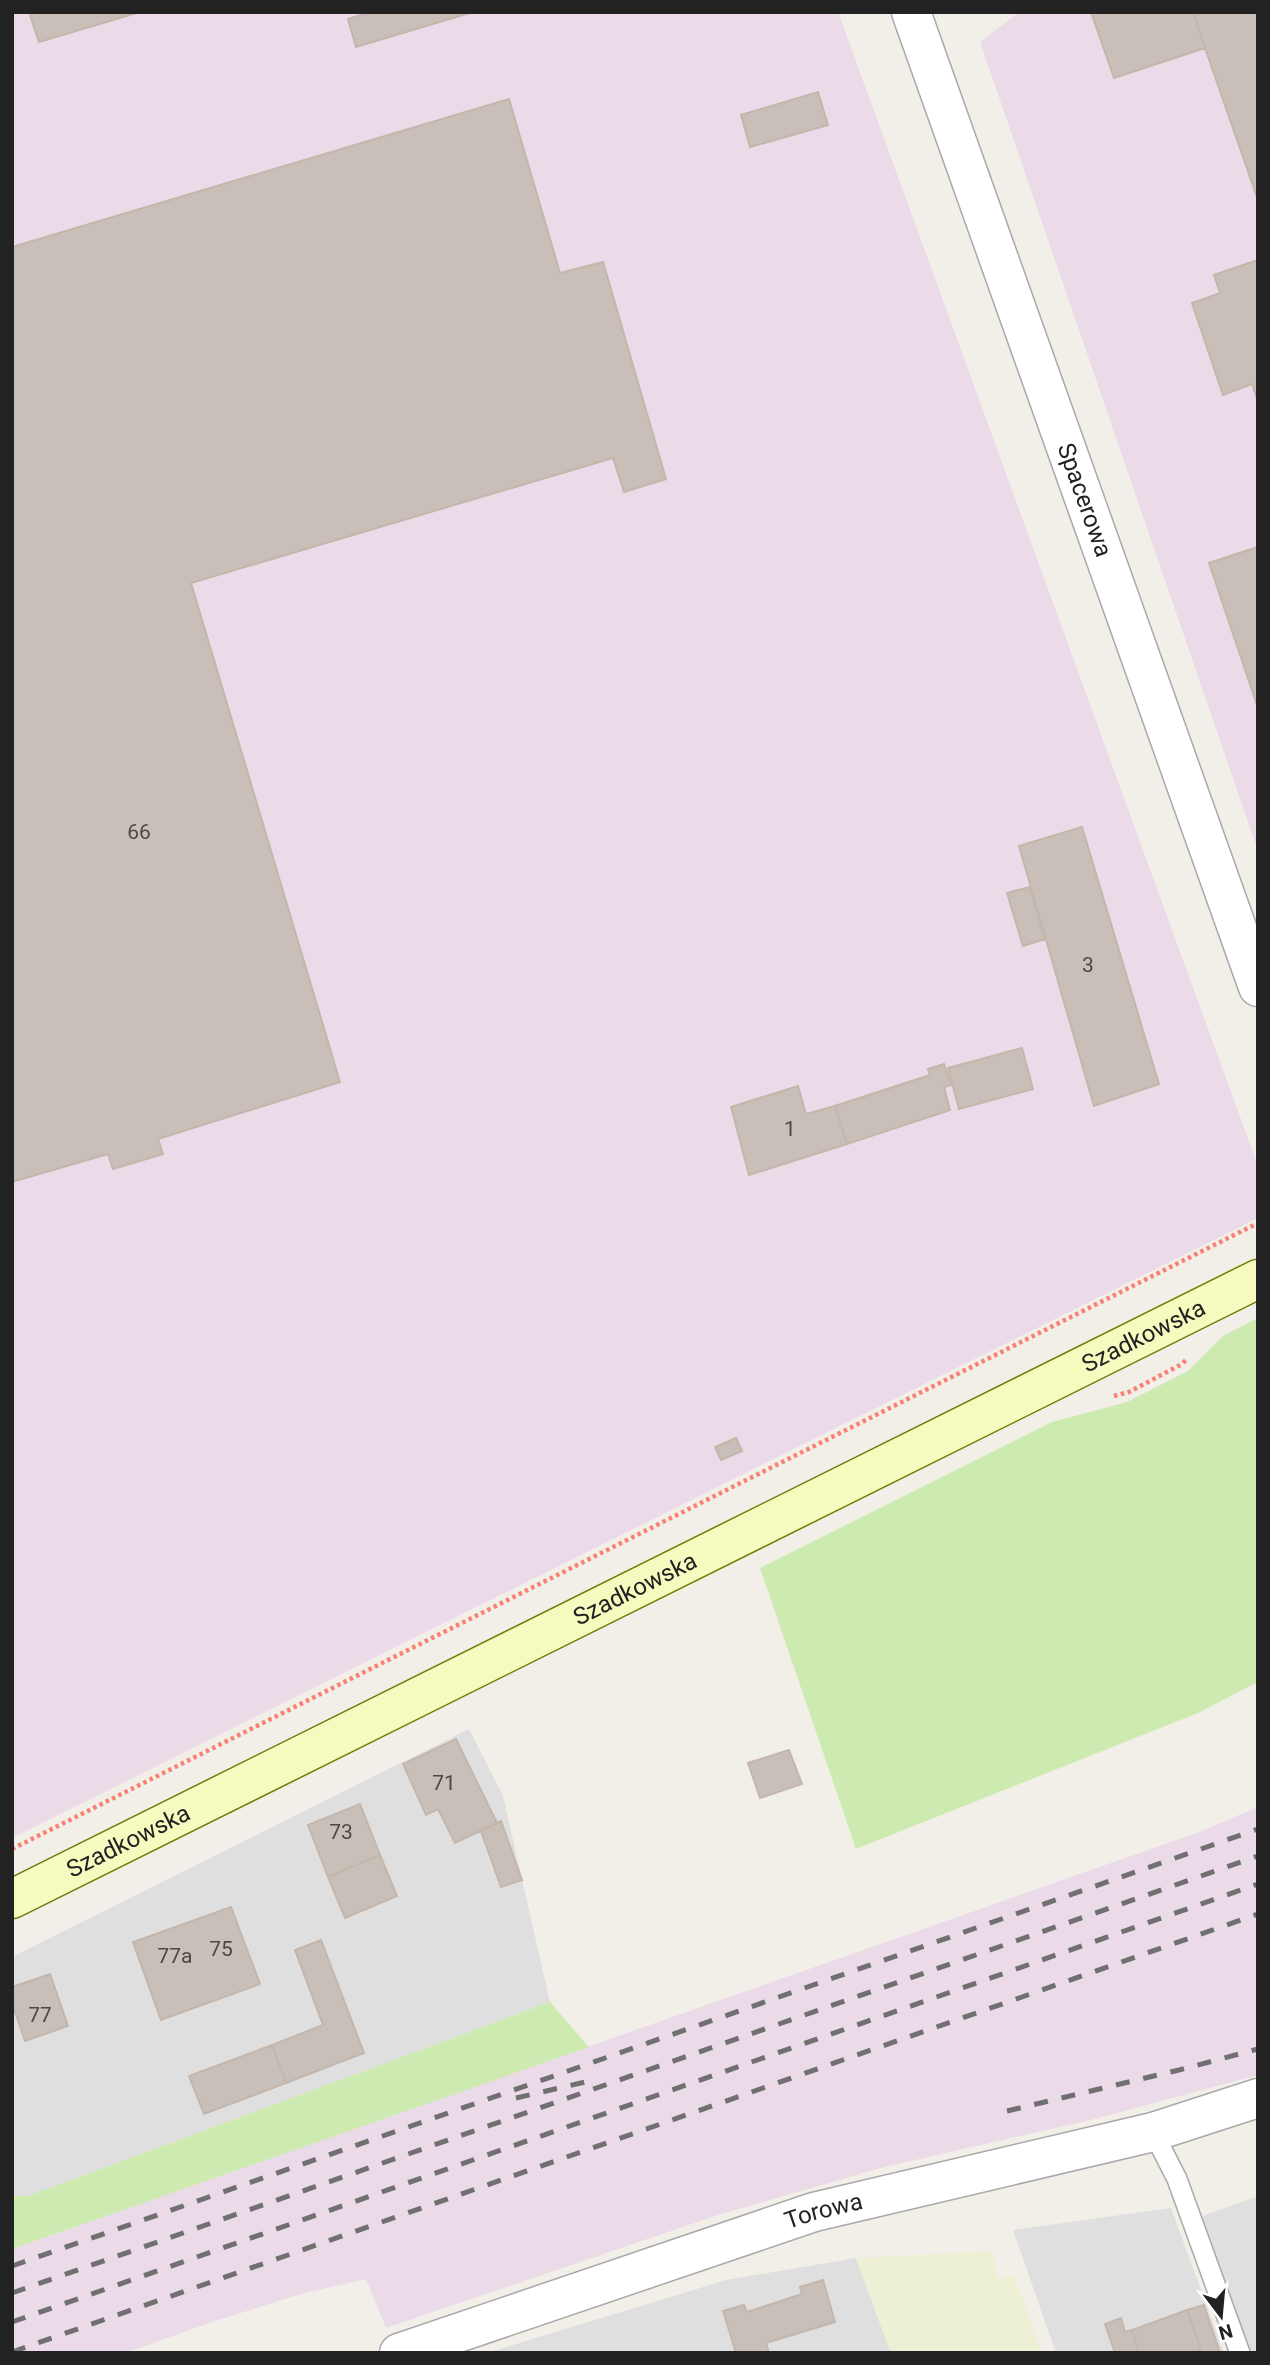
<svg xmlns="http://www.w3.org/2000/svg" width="1270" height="2365" font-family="Roboto,sans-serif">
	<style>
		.residential { fill: #e0dfdf }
		.industrial { fill: #ebdbe8 }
		.farmland { fill: #eef0d5 }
		.grass { fill: #cdebb0 }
		.building { fill: #c7bfb8; stroke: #c4b6ab; stroke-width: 2 }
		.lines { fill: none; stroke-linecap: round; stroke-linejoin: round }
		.lane-casing { stroke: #a9a9a9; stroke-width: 22 }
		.street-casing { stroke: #a9a9a9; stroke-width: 41 }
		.secondary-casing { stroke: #707d05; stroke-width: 41 }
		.path { stroke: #fa8072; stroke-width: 4.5; stroke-dasharray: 3.5 3.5; stroke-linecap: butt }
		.lane { stroke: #fff; stroke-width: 19 }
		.street { stroke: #fff; stroke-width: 38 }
		.secondary { stroke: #f7fabf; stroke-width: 38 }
		.rail { stroke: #707070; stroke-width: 5; stroke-dasharray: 14 14; stroke-linecap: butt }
		.labels { text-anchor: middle; stroke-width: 5; stroke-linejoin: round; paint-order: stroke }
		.number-label { font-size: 21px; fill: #4b4948 }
		.street-label { font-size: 24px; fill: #222; stroke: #fff }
	</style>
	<rect width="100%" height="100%" fill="#f2efe9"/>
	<path class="residential" d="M469,1729L503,1796L550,2002L28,2196H12V1957Z
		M1258,2196V2353H1247L1197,2218Z
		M1171,2208L1224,2353H1056L1013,2230Z
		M856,2258L891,2353H487L726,2280Z"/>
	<path class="industrial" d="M12,12H838L1258,1166V1218L12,1838Z
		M1019,12H1258V851L980,42Z
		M1258,1807V2075L1091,2120L880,2168L718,2215L386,2328L366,2279L301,2294L215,2321L125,2353H12V2249L1128,1857L1197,1833Z"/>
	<path class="farmland" d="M993,2251L998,2279L1014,2275L1042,2353H891L856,2258Z"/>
	<path class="grass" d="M1258,1318V1682L1198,1713L856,1849L760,1568L1052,1422L1127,1402L1188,1371L1223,1336Z
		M550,2002L589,2047L12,2249V2196H28Z"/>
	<path class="building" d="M29,12H140L39,42Z
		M371,12H473L356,47L348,19Z
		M1091,12H1193L1205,48L1114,78Z
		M1193,12H1258V200L1205,48Z
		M818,92L828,125L750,147L741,115Z
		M509,99L560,273L603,262L666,479L624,492L613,458L191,583L340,1082L158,1139L163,1154L113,1169L108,1154L12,1182V247Z
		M1258,260V402L1252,384L1223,395L1192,303L1220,293L1214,275Z
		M1258,547V708L1209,563Z
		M1082,827L1159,1084L1094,1106L1019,846Z
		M1030,887L1045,939L1023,946L1007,893Z
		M1022,1048L1033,1089L959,1109L948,1068Z
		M944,1064L951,1085L944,1087L950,1110L847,1144L835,1106L930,1075L928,1069Z
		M798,1086L806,1114L835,1106L847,1144L749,1175L731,1107Z
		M736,1438L742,1451L721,1460L715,1447Z
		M456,1739L497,1823L455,1843L438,1809L426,1815L403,1764Z
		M789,1750L802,1784L760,1798L748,1763Z
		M360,1804L380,1855L328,1877L308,1825Z
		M501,1821L522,1880L501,1887L481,1831Z
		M380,1855L397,1896L345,1918L328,1877Z
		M231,1907L260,1984L161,2020L133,1942Z
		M321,1940L364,2053L286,2083L272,2045L323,2025L295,1950Z
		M50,1974L68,2026L25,2041L12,2003V1987Z
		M272,2045L286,2083L204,2114L189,2076Z
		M823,2280L835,2322L766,2343L769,2353H736L723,2311L744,2305L747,2312L802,2294L800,2287Z
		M1204,2305L1220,2353H1192L1201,2349L1187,2310Z
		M1187,2310L1201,2349L1192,2353H1139L1132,2330Z
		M1121,2318L1125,2332L1132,2330L1139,2353H1115L1105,2324Z"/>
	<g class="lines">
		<defs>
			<path id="lane" d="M1153,2132L1177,2179L1240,2353"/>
			<g id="street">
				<path id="s1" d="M911,12L1258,987"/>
				<path id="s2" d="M399,2353L814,2212L1153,2132L1258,2098"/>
			</g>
			<g id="secondary">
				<path id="s3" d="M12,1899L1258,1279"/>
			</g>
		</defs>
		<use href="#lane" class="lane-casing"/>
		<use href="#street" class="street-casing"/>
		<use href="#secondary" class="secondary-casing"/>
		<path class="path" d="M1114,1396L1129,1392L1182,1364L1187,1359
			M12,1849L1258,1223"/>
		<use href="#lane" class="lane"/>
		<use href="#street" class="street"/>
		<use href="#secondary" class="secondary"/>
		<path class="rail" d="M516,2098L594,2080
			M1007,2111L1179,2070L1258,2049
			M12,2266L1258,1829
			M12,2293L1258,1856
			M12,2322L1258,1884
			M12,2352L1258,1914"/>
	</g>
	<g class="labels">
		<g class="number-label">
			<text x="139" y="839">66</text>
			<text x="1088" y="972">3</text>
			<text x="790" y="1136">1</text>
			<text x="444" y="1790">71</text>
			<text x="341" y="1839">73</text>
			<text x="221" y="1956">75</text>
			<text x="175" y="1963">77a</text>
			<text x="40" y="2022">77</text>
		</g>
		<g class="street-label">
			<text dy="8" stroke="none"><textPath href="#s1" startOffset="518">Spacerowa</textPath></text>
			<text dy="8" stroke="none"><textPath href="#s3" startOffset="1264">Szadkowska</textPath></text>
			<text dy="8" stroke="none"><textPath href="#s3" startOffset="696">Szadkowska</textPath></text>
			<text dy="8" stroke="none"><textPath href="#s3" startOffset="130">Szadkowska</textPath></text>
			<text dy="8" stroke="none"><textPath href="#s2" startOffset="448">Torowa</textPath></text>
		</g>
	</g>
	<rect width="1270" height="2365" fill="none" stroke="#222222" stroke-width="28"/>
	<g transform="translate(1221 2316) rotate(164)" stroke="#ffffff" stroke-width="5" paint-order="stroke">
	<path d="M0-5L12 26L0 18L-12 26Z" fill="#222222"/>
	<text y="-10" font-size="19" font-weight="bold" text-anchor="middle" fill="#222222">N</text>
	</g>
</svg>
